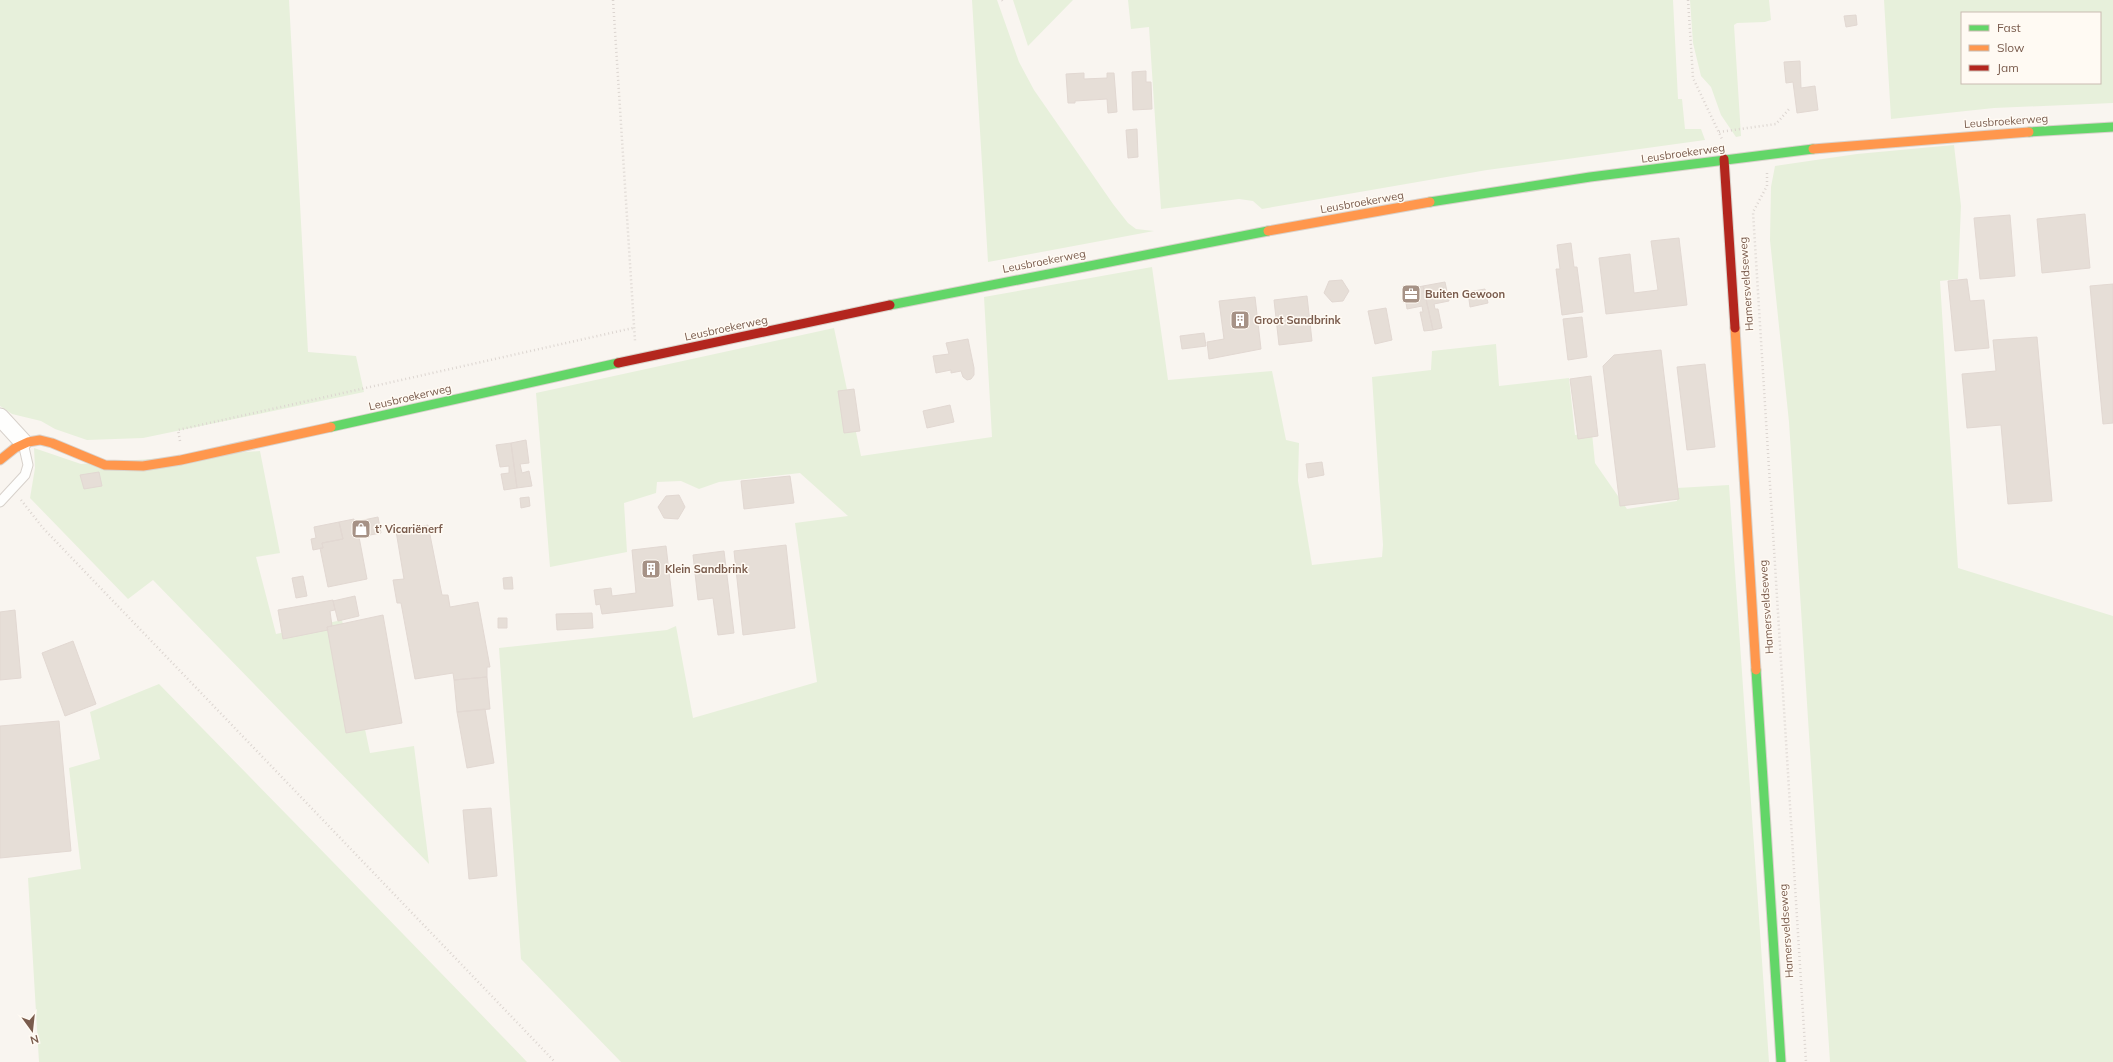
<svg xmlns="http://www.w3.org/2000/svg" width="2113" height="1062" font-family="Mulish,sans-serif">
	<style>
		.green { fill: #e7f0db; fill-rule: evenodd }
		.building { fill: #e6ded7; stroke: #e2d8d2 }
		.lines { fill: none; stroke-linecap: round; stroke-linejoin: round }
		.lane-casing { stroke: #d7d1cb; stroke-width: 11 }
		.street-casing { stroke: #d7d1cb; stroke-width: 19 }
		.fast-casing { stroke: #d9d2cb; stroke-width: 11 }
		.slow-casing { stroke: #d9d2cb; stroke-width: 11 }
		.jam-casing { stroke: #d9d2cb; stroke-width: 11 }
		.path { stroke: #dcd5d0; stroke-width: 2.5; stroke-dasharray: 1 3; stroke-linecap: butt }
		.lane { stroke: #fefefd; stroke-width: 9 }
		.street { stroke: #fefefd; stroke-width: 17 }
		.fast { stroke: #63d668; stroke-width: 9 }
		.slow { stroke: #ff974d; stroke-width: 9 }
		.jam { stroke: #b3261e; stroke-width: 9 }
		.labels { text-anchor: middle; stroke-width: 3; stroke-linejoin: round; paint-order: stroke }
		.street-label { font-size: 11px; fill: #7a5c4d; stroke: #fffaf3 }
		.poi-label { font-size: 11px; font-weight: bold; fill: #7a5c4d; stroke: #fffaf3; text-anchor: start }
	</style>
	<rect width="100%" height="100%" fill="#f9f5f0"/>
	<path class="green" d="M0,0H289L308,352L356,356L364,392L143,438L87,440L55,429L41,421L12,414L0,406Z
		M972,0H997L1019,62L1034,90L1113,204L1128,223L1136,229L1154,231L988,262Z
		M1013,0H1073L1028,46Z
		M1128,0H1673L1678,99H1682L1685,129H1701L1705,140L1487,170L1262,209L1253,201L1239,199L1161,209L1149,27L1131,29Z
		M1690,0H1769L1771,20L1765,22L1737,23L1734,25L1741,136L1736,137L1721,115L1711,87L1701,76L1693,43Z
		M1884,0H2113V103L1994,108L1891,119ZM1962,13H2100V83H1962Z
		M1954,145L1961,206L1958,279L1940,281L1958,568L2113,616V1062H1830L1789,422L1770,240L1771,187L1775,166L1857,154Z
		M1152,267L1168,380L1272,371L1286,440L1299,443L1298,481L1312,565L1382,557L1383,545L1372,377L1431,370L1432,351L1496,344L1499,386L1569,378L1575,435L1592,433L1595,463L1627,509L1677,501V488L1729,485L1769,1062H621L521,959L499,648L667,630L676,626L693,718L817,682L795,523L848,516L800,473L719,482L699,489L681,481L657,482L656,493L624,503L627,552L550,567L536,393L834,328L861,456L992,437L984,297Z
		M34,448L81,464L260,451L280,553L256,557L276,634L342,620L370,753L414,746L429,864L153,580L128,599L30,498L35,468Z
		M159,684C282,810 405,935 527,1062H39L28,878L81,869L69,768L100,759L90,712Z"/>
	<path class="building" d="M1856,15L1857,25L1846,27L1844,16Z
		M1800,61L1801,88L1815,86L1818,110L1797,113L1793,82L1786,83L1784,62Z
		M1146,71V82H1151L1152,109L1133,110L1132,72Z
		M1084,73V79L1107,78V73H1114L1117,112L1108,113L1107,99L1075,101V103H1068L1066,74Z
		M1137,129L1138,157L1128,158L1126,130Z
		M2085,214L2090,268L2042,273L2037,219Z
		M2010,215L2015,276L1980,279L1974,218Z
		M1679,238L1687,305L1606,314L1599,258L1630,254L1634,293L1658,290L1651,241Z
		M1571,243L1574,267H1577L1583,312L1562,315L1556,269H1560L1557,245Z
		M1967,279L1970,301L1984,300L1989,348L1955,351L1948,281Z
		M1342,280L1349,291L1343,301L1332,302L1324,293L1329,281Z
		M1445,282L1449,301L1434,304L1435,309H1438L1442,328L1433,330L1423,286Z
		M2113,284V423L2103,424L2090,286Z
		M1423,286L1433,330L1424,331L1420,312H1423L1422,306L1407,309L1404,290Z
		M1485,289L1488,303L1470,307L1468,292Z
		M1307,296L1312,341L1279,345L1274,300Z
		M1255,297L1261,349L1209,359L1207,342L1224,339L1219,301Z
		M1386,308L1392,340L1375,344L1368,311Z
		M1582,317L1587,357L1568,360L1563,319Z
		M1204,333L1206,346L1182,349L1180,336Z
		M2037,337L2052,501L2008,504L2001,425L1967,428L1962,374L1996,371L1993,340Z
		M968,339L974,368V375L971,379L967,380L963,377L961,371L951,373V370L936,373L933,356L949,354L946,343Z
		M1661,350L1679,499L1620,506L1603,366L1614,355Z
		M1705,364L1715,447L1687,450L1677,367Z
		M1591,376L1598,436L1578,439L1570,379Z
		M854,389L860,431L844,433L838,391Z
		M950,405L954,422L927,428L923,411Z
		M526,440L529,463L520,464L522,473L529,471L532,486L517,488L511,443Z
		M511,443L517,488L504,490L501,474L509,473V466L500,467L496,445Z
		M1322,462L1324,475L1308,478L1306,464Z
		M99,472L102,486L84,489L80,475Z
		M790,476L794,503L744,509L741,481Z
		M679,495L685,507L678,519L664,518L658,507L666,496Z
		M529,497L530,506L521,508L520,498Z
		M378,517L381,533L359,537L367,579L328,587L320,548H323L322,543L343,539L339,522L354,519V522Z
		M339,522L343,539L322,543L323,548L313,550L311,539L316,538L314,527Z
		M428,525L442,595H448L450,607L478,602L490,667H487V677L454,680L453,673L415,679L401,603H397L393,580L404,579L396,531Z
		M786,545L795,628L743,635L734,551Z
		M666,546L673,606L602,614L600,604L596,605L594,590L611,588L612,596L636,593L632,550Z
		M724,551L734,633L718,635L713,598L698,600L693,555Z
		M303,576L307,596L296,598L292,578Z
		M512,577L513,589H504L503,578Z
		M355,596L359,616L338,621L333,601Z
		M333,600L335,610L330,611L332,626L327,627L328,630L283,639L278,610Z
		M15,610L21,678L0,680V612Z
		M592,613L593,628L557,630L556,614Z
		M383,615L402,723L346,733L327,627Z
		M498,618H507V628H498Z
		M73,641L96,704L65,716L42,653Z
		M487,677L490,709L457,712L454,680Z
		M485,709L494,763L467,768L457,712Z
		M59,721L71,851L0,858V726Z
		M491,808L497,876L469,879L463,810Z"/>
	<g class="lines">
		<defs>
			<path id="lane" d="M0,502L25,475L28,465L23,443"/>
			<path id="street" d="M0,417L23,442"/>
			<path id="fast" d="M2029,132L2113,127
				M1430,202L1590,177L1813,149
				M890,305L1268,231
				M331,427L618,363
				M1756,670L1781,1062"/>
			<path id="slow" d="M1813,149L2029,132
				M1268,231L1430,202
				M1735,328L1756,670
				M0,460L15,448L28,442L40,440L52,443L105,465L143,466L181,460L331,427"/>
			<path id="jam" d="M1724,159L1735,328
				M618,363L890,305"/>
		</defs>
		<use href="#lane" class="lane-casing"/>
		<use href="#street" class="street-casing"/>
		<use href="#fast" class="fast-casing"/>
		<use href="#slow" class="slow-casing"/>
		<use href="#jam" class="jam-casing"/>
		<path class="path" d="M613,0L635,341
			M1002,0L1003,1
			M1688,0L1693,78L1722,139
			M1719,132L1776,124L1789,109
			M1767,173V186L1753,212L1806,1062
			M180,441L178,430L633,328
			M21,500L43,528L555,1062"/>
		<use href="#lane" class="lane"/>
		<use href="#street" class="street"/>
		<use href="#fast" class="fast"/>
		<use href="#slow" class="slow"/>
		<use href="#jam" class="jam"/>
	</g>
	<defs>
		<symbol id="office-square" viewBox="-11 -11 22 22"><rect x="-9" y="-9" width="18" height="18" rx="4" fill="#a69286" stroke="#fffaf3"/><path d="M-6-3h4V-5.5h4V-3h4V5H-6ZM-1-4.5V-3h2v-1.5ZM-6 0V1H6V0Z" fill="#fff"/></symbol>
		<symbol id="building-square" viewBox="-11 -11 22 22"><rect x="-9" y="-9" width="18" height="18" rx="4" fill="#a69286" stroke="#fffaf3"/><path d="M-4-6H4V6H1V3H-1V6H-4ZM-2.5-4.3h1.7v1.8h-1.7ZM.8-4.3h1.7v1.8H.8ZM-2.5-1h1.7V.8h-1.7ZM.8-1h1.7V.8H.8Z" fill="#fff"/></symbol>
		<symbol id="shop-square" viewBox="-11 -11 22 22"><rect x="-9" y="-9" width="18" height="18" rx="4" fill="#a69286" stroke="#fffaf3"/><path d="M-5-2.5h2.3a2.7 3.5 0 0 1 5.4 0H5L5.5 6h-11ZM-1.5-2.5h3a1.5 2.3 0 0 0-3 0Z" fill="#fff"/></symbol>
	</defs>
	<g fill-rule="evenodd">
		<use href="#office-square" x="1400" y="283" width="22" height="22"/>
		<use href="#building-square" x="1229" y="309" width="22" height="22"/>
		<use href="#shop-square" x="350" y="518" width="22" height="22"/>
		<use href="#building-square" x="640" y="558" width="22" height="22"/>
	</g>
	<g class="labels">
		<g class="street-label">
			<text transform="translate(2006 121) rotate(-4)" y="4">Leusbroekerweg</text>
			<text transform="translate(1683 153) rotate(-8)" y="4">Leusbroekerweg</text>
			<text transform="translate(1362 202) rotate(-10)" y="4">Leusbroekerweg</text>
			<text transform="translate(1044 261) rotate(-11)" y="4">Leusbroekerweg</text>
			<text transform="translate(1746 284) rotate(-94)" y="4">Hamersveldseweg</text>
			<text transform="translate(726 328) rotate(-12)" y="4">Leusbroekerweg</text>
			<text transform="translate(410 397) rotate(-13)" y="4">Leusbroekerweg</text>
			<text transform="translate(1766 607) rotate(-94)" y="4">Hamersveldseweg</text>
			<text transform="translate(1786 931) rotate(-94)" y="4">Hamersveldseweg</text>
		</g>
		<g class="poi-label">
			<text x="1425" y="298">Buiten Gewoon</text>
			<text x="1254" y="324">Groot Sandbrink</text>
			<text x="375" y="533">t’ Vicariënerf</text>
			<text x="665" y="573">Klein Sandbrink</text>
		</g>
	</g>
	<rect x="1961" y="12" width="140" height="72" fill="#fffaf3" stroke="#cabbb1"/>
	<rect x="1969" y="25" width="20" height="6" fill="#63d668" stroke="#cabbb1"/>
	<text x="1997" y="32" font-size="12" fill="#7a5c4d">Fast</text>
	<rect x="1969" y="45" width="20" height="6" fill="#ff974d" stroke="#cabbb1"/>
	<text x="1997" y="52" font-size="12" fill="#7a5c4d">Slow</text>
	<rect x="1969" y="65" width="20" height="6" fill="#b3261e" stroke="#cabbb1"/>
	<text x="1997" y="72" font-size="12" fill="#7a5c4d">Jam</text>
	<g transform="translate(32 1030) rotate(165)" stroke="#fffaf3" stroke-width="3" paint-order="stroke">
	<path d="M0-3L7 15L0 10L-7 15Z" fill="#7a5c4d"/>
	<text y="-6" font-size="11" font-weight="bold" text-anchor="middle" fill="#7a5c4d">N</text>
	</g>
</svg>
